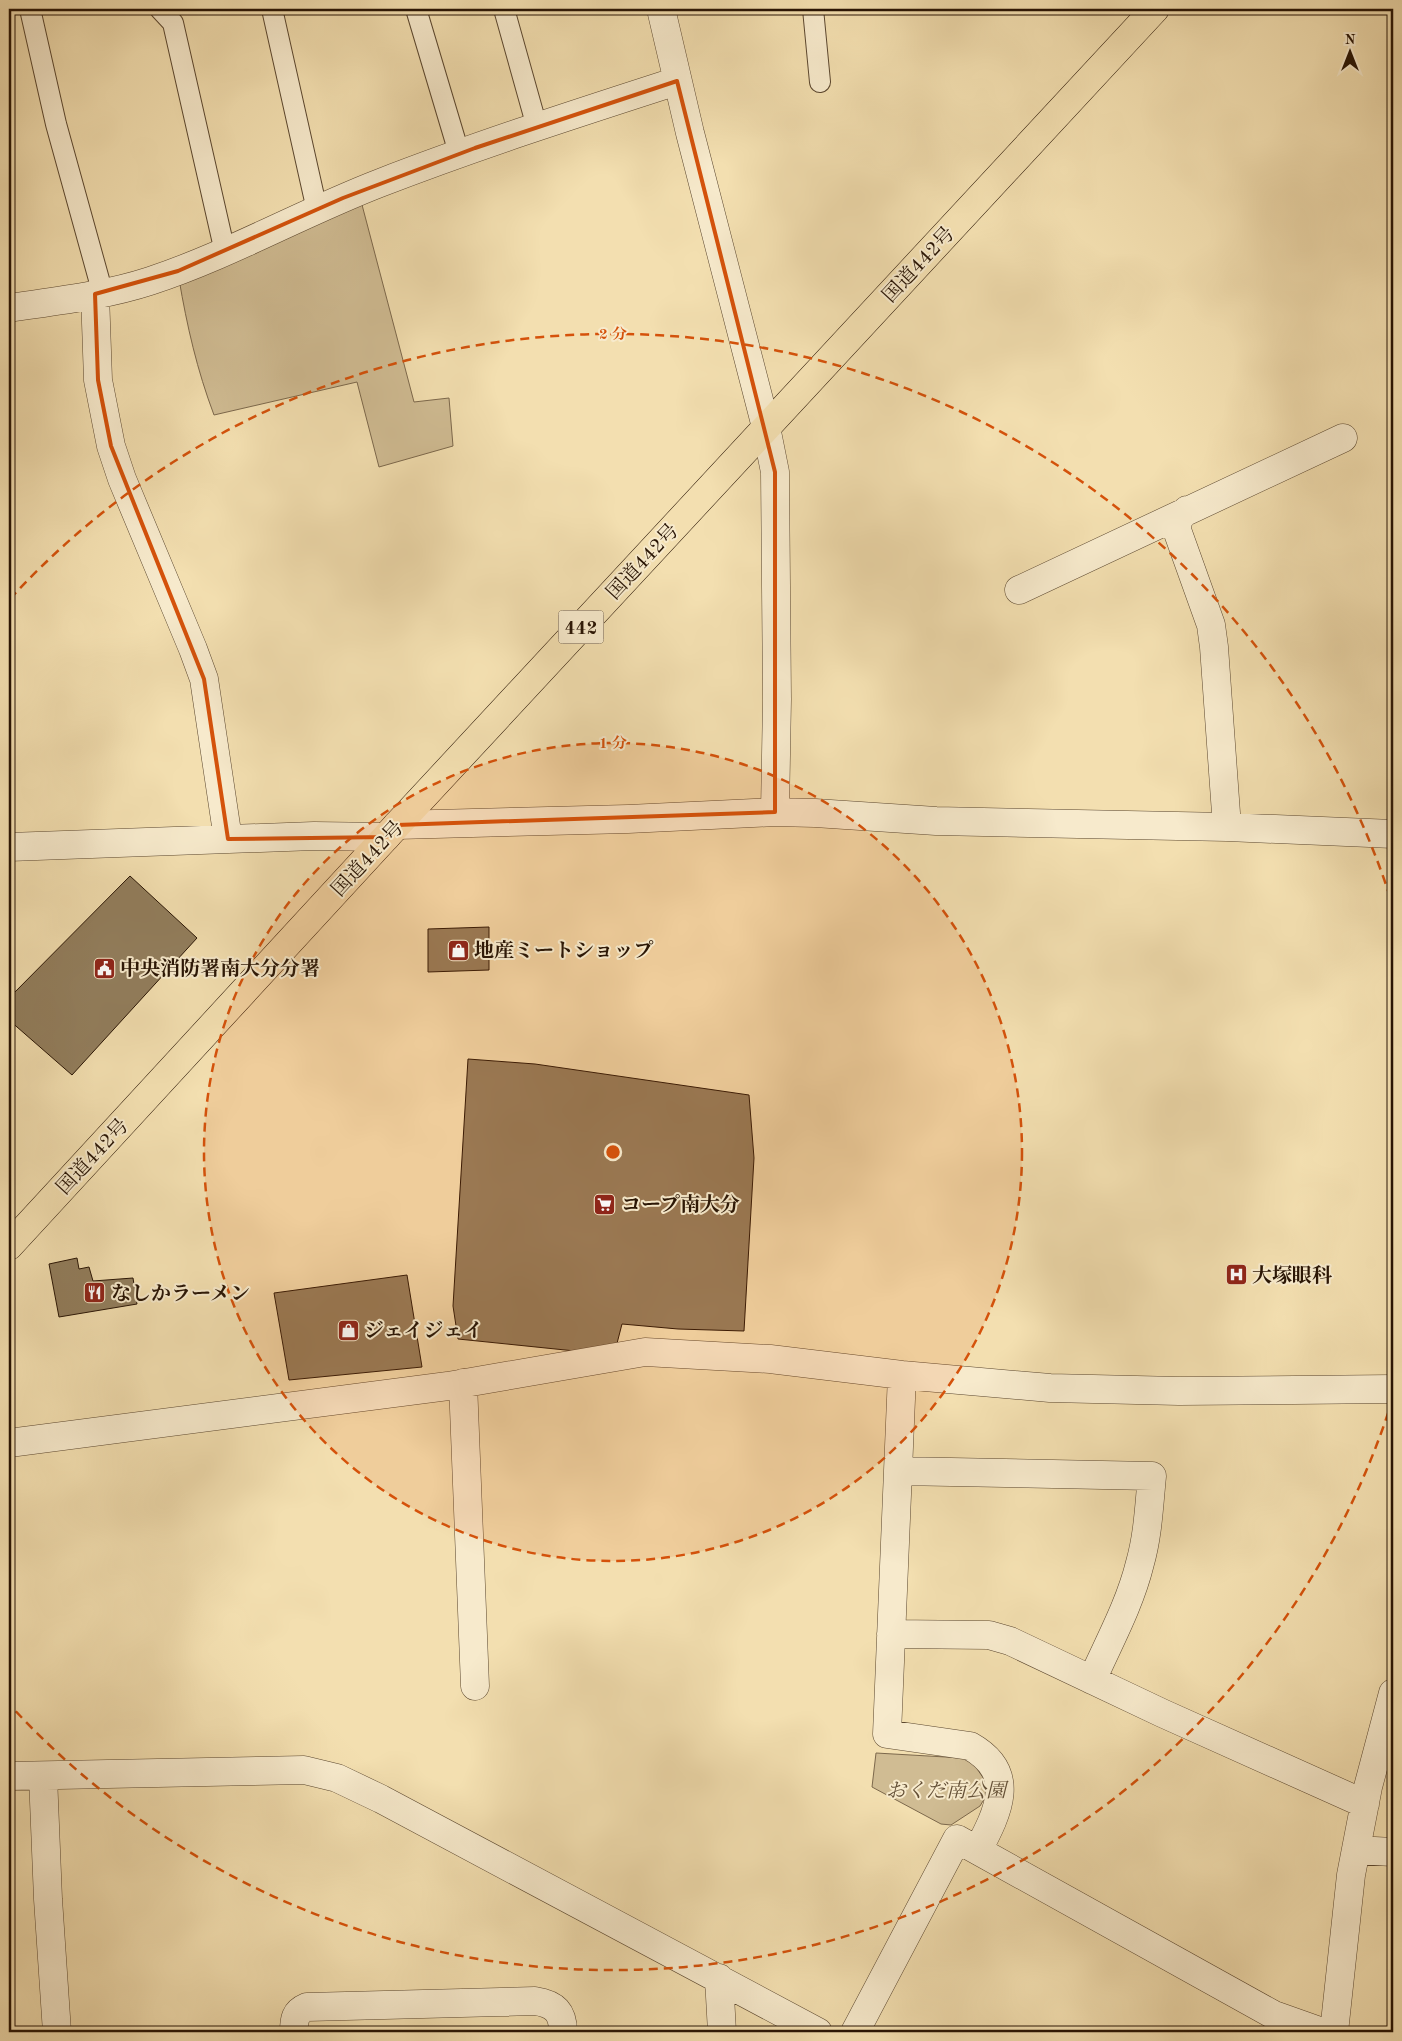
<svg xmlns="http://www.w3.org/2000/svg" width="1402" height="2041" font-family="'Old Standard TT','Noto Serif JP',serif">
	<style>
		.green { fill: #d0bc93; stroke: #7c684c }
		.building { fill: #927e5d; stroke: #281404 }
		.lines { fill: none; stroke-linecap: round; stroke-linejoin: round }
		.lane-casing { stroke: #5b472f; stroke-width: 22 }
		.street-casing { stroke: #5b472f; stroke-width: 29 }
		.highway-casing { stroke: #281404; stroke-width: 29 }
		.lane { stroke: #f7eacc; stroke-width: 20 }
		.street { stroke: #f7eacc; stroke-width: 28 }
		.highway { stroke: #f3dfb0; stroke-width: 28 }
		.marked { fill: none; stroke: #d5520b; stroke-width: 4; stroke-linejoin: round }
		.ring { fill: none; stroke: #d5520b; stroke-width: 2.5; stroke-dasharray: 9 6 }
		.labels { text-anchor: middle; stroke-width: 4; stroke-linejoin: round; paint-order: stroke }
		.shield { fill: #f7eacc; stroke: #665440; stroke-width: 1 }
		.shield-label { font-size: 19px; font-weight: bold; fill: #281404 }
		.street-label { font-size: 20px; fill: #281404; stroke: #f7eacc }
		.poi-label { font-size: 20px; font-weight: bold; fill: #281404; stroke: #f7eacc; text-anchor: start }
		.park-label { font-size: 20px; font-style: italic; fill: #634f36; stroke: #f7eacc }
		.centre { fill: #d5520b; stroke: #f7eacc; stroke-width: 2.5 }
		.ring-label { font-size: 15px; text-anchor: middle; font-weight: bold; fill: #d5520b; stroke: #f7eacc; stroke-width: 4; stroke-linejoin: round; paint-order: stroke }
	</style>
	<rect width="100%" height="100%" fill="#f3dfb0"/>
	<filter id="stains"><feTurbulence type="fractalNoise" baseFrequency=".004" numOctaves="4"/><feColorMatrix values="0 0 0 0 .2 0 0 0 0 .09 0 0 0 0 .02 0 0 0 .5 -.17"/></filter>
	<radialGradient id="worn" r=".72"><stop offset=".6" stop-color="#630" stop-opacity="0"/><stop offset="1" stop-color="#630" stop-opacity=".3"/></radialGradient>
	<path class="green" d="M361,201L414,402L449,398L453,446L379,467L357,382L214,415C197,370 187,326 179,279Z
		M876,1753L963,1758L973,1763L984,1779L986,1796L980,1806L951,1825L941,1824L872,1787Z"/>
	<path class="building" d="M130,876L197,938L72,1075L9,1020V998Z
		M489,927V970L428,972V929Z
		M468,1059L535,1064L749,1095L754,1158L744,1331L678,1329L622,1324L614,1355L458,1339L453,1306Z
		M77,1258L79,1269L89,1267L93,1281L133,1278L137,1304L59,1317L49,1264Z
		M407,1275L422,1367L289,1380L274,1293Z"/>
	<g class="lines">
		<defs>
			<path id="lane" d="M30,9L56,124L103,294
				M160,9L173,23L225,252
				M272,9L317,210
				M416,9L459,153
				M504,9L537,127
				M813,9L820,82"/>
			<path id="street" d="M661,9L690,133L766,427L775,472L777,699L775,812L815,813L936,821L1227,827L1393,834
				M95,294L98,380L111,446L122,479L193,649L204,679L228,839
				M9,308C56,301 104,296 150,281C229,255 302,213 380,183C478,145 578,113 677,81
				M1187,510L1178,519L1177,530L1211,625L1214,647L1227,827
				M1019,590L1343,438
				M397,825L628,819L775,812
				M9,847L314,836L386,837
				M902,1375L887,1734L970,1746C1018,1773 998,1812 978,1850
				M463,1383L475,1686
				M9,1443L448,1386L645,1352L770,1359L902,1375L1050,1388L1179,1391L1393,1389
				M898,1471L1152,1476C1149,1506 1148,1535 1140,1563C1130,1604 1109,1642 1092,1680
				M891,1634L989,1635L1010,1641L1162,1713L1365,1804
				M9,1776L304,1770L337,1778L381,1799L818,2032
				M43,1776L48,1899L57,2032
				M1356,1850L1393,1852
				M719,1978L722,2032
				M294,2032C294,2019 295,2012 307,2007L535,2001C555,2004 563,2012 563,2032
				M855,2032L957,1839L1274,2015L1322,2032
				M1334,2032L1351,1875L1368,1787L1393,1693"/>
			<path id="highway" d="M9,1246L397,825L1155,9"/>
		</defs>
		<use href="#lane" class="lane-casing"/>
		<use href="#street" class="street-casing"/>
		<use href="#highway" class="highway-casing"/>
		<use href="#lane" class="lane"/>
		<use href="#street" class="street"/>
		<use href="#highway" class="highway"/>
	</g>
	<path class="marked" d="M677,81L775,472V812L397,825L386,837L228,839L204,679L111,446L98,380L95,294L178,271L343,198L475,148Z"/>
	<circle cx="613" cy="1152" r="409" fill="#d5520b" fill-opacity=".12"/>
	<g class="ring">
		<circle cx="613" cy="1152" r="409"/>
		<path d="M1393 1398A818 818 0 0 1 10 1705M10 599A818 818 0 0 1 1393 906"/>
	</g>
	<defs>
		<symbol id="shop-square" viewBox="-11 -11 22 22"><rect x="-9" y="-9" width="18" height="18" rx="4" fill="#8f2418" stroke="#f7eacc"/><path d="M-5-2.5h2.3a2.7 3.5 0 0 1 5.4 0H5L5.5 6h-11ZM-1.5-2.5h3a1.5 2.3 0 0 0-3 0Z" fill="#fff"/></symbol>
		<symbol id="civic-square" viewBox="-11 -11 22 22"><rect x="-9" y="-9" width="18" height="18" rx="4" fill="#8f2418" stroke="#f7eacc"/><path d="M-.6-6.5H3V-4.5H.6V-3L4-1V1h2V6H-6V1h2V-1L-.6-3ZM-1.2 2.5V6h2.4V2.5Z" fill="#fff"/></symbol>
		<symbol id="supermarket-square" viewBox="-11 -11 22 22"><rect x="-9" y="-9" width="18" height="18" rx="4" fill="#8f2418" stroke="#f7eacc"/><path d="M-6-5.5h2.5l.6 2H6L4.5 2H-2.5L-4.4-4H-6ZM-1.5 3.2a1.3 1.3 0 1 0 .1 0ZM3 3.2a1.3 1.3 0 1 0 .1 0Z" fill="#fff"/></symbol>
		<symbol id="hospital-square" viewBox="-11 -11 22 22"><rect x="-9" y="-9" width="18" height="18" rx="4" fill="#8f2418" stroke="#f7eacc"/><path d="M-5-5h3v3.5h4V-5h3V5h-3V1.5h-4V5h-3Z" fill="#fff"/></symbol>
		<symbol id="restaurant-square" viewBox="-11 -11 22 22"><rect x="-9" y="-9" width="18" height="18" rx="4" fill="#8f2418" stroke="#f7eacc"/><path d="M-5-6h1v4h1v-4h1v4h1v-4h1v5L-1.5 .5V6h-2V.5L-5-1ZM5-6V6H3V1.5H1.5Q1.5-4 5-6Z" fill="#fff"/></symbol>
	</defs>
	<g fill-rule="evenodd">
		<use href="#shop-square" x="446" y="938" width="25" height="25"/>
		<use href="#civic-square" x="92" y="956" width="25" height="25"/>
		<use href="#supermarket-square" x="592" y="1192" width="25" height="25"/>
		<use href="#hospital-square" x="1224" y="1262" width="25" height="25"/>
		<use href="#restaurant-square" x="82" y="1280" width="25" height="25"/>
		<use href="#shop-square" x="336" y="1318" width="25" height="25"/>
	</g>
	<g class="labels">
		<rect class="shield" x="558.5" y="610.5" width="45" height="33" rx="4"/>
		<g class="shield-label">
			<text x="581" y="634">442</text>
		</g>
		<g class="street-label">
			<text transform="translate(918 264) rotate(-47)" y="7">国道442号</text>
			<text transform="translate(642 561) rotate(-47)" y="7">国道442号</text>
			<text transform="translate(367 858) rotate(-47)" y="7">国道442号</text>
			<text transform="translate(92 1156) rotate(-47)" y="7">国道442号</text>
		</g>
		<g class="poi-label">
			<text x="474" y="957">地産ミートショップ</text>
			<text x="120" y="975">中央消防署南大分分署</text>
			<text x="621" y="1211">コープ南大分</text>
			<text x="1252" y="1282">大塚眼科</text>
			<text x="111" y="1300">なしかラーメン</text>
			<text x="364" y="1337">ジェイジェイ</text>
		</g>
		<g class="park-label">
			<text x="946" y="1797">おくだ南公園</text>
		</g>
	</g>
	<circle cx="613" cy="1152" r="8" class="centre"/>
	<g class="ring-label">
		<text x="613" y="339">2 分</text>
		<text x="613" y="748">1 分</text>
	</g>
	<rect width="1402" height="2041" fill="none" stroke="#f3dfb0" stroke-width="30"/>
	<rect x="10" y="10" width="1382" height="2021" fill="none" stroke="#281404" stroke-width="2.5"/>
	<rect x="15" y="15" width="1372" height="2011" fill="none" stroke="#281404"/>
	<g transform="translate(1350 52)" stroke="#f7eacc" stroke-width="4" paint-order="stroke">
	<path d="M0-4L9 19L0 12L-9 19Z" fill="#281404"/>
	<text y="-8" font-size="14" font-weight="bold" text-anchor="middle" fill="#281404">N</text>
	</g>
	<rect width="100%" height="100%" filter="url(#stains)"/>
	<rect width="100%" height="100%" fill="url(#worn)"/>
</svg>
